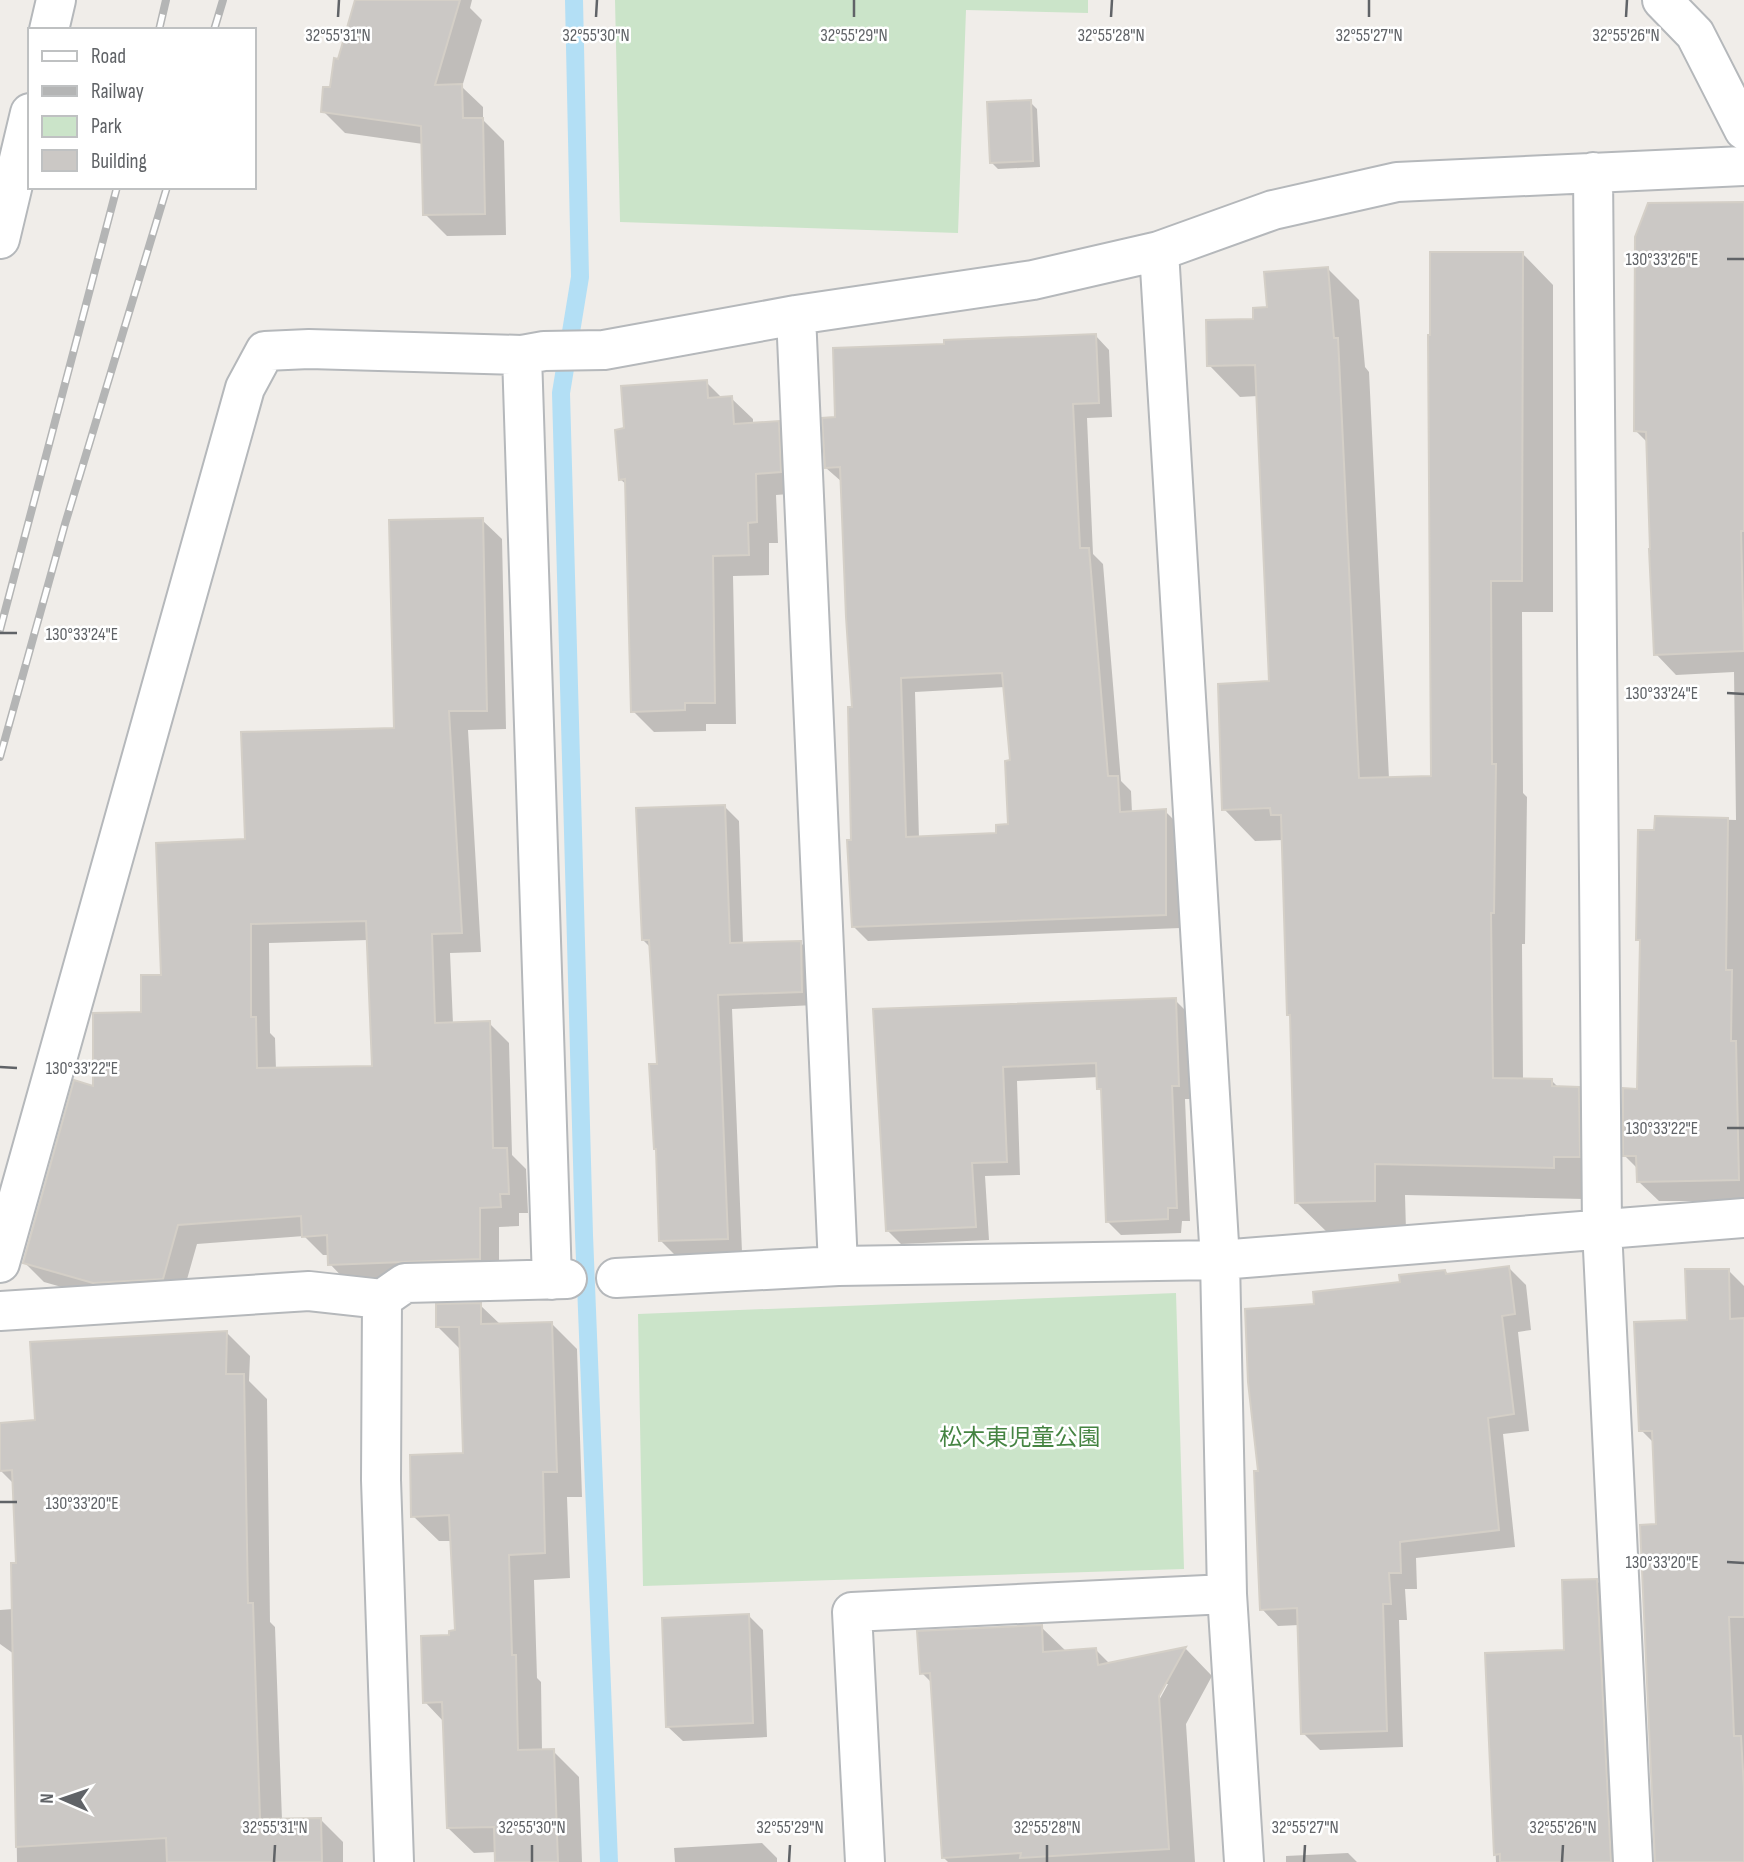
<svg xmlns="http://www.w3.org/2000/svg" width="1744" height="1862" font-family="'Sofia Sans Condensed','Noto Sans JP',sans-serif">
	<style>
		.green { fill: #cbe4c9 }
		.shadow { fill: #0003; fill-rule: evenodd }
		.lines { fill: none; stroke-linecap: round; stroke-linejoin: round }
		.stream { stroke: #b3dff5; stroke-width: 18 }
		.building { fill: #cbc8c5; stroke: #d4cfc7; stroke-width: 2; fill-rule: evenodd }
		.minor-casing { stroke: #b5b8bb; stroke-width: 42 }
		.minor { stroke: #fff; stroke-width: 38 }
		.rail-casing { stroke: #b4b5b5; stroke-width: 8 }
		.rail { stroke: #fff; stroke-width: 5; stroke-dasharray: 16; stroke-linecap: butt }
		.ticks { fill: none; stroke: #606367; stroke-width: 2.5 }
		.labels { text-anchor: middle; stroke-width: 5; stroke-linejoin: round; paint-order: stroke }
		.park-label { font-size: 23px; fill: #458442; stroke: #fff }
		.ticks-label { font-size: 18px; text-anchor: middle; fill: #606367; stroke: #fff; stroke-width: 5; stroke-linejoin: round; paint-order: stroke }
	</style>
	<rect width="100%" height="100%" fill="#f0ede9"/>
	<path class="green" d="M615,0H1088V13L966,10L958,233L620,222Z
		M1176,1293L1184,1569L643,1586L638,1314Z"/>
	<path class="shadow" d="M357,0H472L470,8L482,20L462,87L483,107V120L504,141L506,235L447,236L425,214L423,144L345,133L323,111Z
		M1030,102L1037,109L1040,167L998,169L991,162Z
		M1744,210V1201H1659L1638,1181V1169L1625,1156L1639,1090L1642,943L1638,939L1657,818L1736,820L1734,672L1676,675L1656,654L1648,443L1636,431Z
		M1522,253L1553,285V612H1522L1523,793L1527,797L1525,944H1522L1523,1080H1551L1559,1088H1578L1610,1120L1585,1199L1405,1195L1406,1231L1328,1233L1296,1202L1292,1017L1289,1015L1283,840L1255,841L1224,809L1271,683L1258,396L1240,397L1209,365L1268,308L1328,269L1359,300L1365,367L1369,372L1389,779L1433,777Z
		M1095,335L1109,350L1112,417L1087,418L1093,554L1103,564L1121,781L1131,791L1132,813L1165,811L1179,825L1180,928L868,941L854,927V708L842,482L826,468L837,419L946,346ZM1005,687L1012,762L1010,826L998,835L919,839L915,692Z
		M706,382L723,399L731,398L753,419V425L778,423L800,444L802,493L776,495L778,543H769V575L733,576L736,724H706V731L654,732L633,711L627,485L620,479L626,430Z
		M482,520L502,539L506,729L468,730L481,952L450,953L453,1024L489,1023L509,1043L512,1155L526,1169L528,1213H519V1226L499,1227V1278L349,1284L330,1264L329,1255H323L304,1236L197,1244L182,1297L114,1302L44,1282L25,1263L95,1088L143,1014L163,977L247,841L396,729ZM368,940L374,1067L276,1070L275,1038L270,1033L269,943Z
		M725,807L739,821L743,944L801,943L815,957V1005L732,1009L742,1252L675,1255L661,1241L658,1066L651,948L643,940Z
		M1175,1000L1189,1014L1192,1099H1185L1190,1221H1182L1181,1233L1121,1235L1107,1221L1103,1092L1099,1089V1077L1017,1081L1020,1175L985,1176L989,1240L901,1244L887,1230L875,1011Z
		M1509,1268L1526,1285L1531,1330L1518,1332L1529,1431L1503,1434L1515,1547L1416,1558L1417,1589H1405L1407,1620H1399L1403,1747L1320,1750L1303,1733L1299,1625L1278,1626L1262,1609L1259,1472L1316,1305L1445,1271L1449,1275Z
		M1728,1270L1744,1286V1862H1656L1658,1526L1655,1444L1641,1430L1688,1322Z
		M480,1305L501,1325L552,1324L577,1349L582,1497H567L570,1578L534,1580L537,1678L541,1682L542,1751H553L579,1777L582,1862H496V1852L474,1853L448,1828L444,1722L425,1702L450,1637L456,1632L452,1541H439L413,1516L465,1454L461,1350L438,1327Z
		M227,1333L250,1356L249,1381L267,1399L270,1622L275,1627L282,1820L320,1819L343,1842V1862H17L14,1654L0,1644V1610L13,1609L18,1564L15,1485L0,1470V1424L37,1422Z
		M1597,1581L1634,1619L1646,1862H1496L1487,1655L1566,1652Z
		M748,1615L763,1630L767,1737L683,1741L668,1727Z
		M1041,1627L1067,1652L1096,1650L1110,1664L1186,1649L1212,1676L1186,1724L1195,1862H948L943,1857L932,1683L922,1673ZM1164,1684H1168L1157,1704L1154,1703Z
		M762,1843L777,1858V1862H675L674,1848Z
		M1348,1853L1357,1862H1286V1856Z"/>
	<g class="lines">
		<path class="stream" d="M574,0L580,277L561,393L584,1235L609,1862"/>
	</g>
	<path class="building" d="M355,0H460L435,85L462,84L463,118H483L485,214L423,215L421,126L321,112L323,87H330L334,58L338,59Z
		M1031,100L1033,161L990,163L987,102Z
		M1744,202V531H1741L1744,651L1654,655L1649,549H1650L1646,432L1634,431L1635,237L1648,203Z
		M1430,252H1523L1522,581H1491L1492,764H1496L1494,913H1491L1493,1078L1552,1079V1086L1579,1087L1580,1157H1554V1168L1375,1164V1201L1295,1203L1290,1015H1287L1281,815H1271L1270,808L1222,810L1218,684L1269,681L1255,365L1207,366L1206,320L1253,319V308L1267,307L1264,272L1328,267L1334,338H1338L1359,778L1431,776L1428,335H1430Z
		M1096,334L1099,403L1073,404L1080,548H1089L1108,776H1118L1120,812L1166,809V915L852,927L847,840H851L848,707H852L846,617L840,467L825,468L822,418L835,417L833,348L944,344V340ZM1002,673L1010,760L1005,761L1008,824L996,825V833L906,837L901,678Z
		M707,380L708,398L732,396L734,424L779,421L781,472L756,474L757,522L748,523L749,555L713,556L715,703H685V710L631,712L625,479L619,480L615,430L624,428L621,386Z
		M483,518L487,711H449L462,933L432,934L435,1023L490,1021L493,1148H507L509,1194H500L501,1207L480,1208V1259L328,1265L327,1235L302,1237L301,1216L178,1225L163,1279L93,1283L23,1263L74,1080L93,1086V1013L141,1012V975H161L156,843L245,839L241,732L394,728L389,520ZM366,921L372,1066L257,1068L256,1017H251V924Z
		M725,805L730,943L801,941L802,992L718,995L728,1239L659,1241L656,1149H654L649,1064H657L649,940H642L636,808Z
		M1655,816L1728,818L1726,970H1732L1731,1041H1736L1739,1180L1637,1182L1636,1156H1623V1088L1637,1089L1640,940H1636L1638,830H1654Z
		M1176,998L1179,1086H1172L1177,1208H1168V1219L1106,1222L1101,1089H1097L1096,1063L1003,1067L1007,1162L972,1163L976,1227L886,1231L873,1009Z
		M1509,1266L1515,1314L1502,1316L1514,1414L1488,1418L1499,1530L1400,1542L1401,1573H1389L1391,1604H1383L1387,1731L1301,1734L1297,1608L1260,1610L1254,1471H1258L1248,1382L1245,1309L1314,1304L1313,1292L1400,1282L1399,1275L1445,1270L1446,1274Z
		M1685,1269H1729L1730,1319L1744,1318V1617H1729L1734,1736H1741L1744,1789V1862H1655L1640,1525L1656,1524L1652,1431H1639L1634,1322L1687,1320Z
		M481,1303V1324L552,1322L557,1472H543L545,1553L509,1555L512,1655H516L518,1750L554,1749L558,1862H495L494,1827L447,1828L442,1702L423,1703L421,1636L449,1635V1631L455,1630L449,1515L411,1517L410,1455L463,1453L459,1327H436V1304Z
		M227,1331L226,1374H244L248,1603H253L260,1819L321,1818L322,1862H167L166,1838L16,1847L11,1563H16L12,1470L0,1471V1423L35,1420L30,1342Z
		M1597,1579L1611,1862H1500V1854L1494,1855L1485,1653L1564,1650L1562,1580Z
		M749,1614L753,1723L666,1727L662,1618Z
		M1042,1625L1043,1652L1096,1648L1098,1665L1186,1647L1159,1696L1169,1849L1020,1858L1021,1853L942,1858L930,1673L920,1674L917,1631Z"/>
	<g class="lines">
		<defs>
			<path id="minor" d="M1662,0L1695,34L1744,130
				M49,30L56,0
				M1593,172L1602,1229L1633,1862
				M0,239L30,113
				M1159,251L1220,1260L1227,1594L1244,1862
				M796,315L838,1266
				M0,1263L245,388L265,351L309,349L522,355
				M616,1278L838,1266L1220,1260L1744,1218
				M552,1280L522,355L544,351L604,350L796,315L1033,280L1159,251L1273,210L1397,182L1744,166
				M0,1311L309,1291L382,1299
				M394,1862L381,1480L382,1299L405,1283L567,1279
				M865,1862L852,1612L1227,1594"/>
		</defs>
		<use href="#minor" class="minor-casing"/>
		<use href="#minor" class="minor"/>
		<defs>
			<path id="rail" d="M159,30L166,0
				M214,30L223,0
				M0,630L117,187
				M0,757L65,524L167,187"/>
		</defs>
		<use href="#rail" class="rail-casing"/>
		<use href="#rail" class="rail"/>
	</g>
	<path class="ticks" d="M338,17L339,0M596,17L597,0M854,17V0M1111,17L1112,0M1369,17V0M1626,17L1627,0M1727,259H1744M0,633H17M1727,693L1744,694M0,1067L17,1068M1727,1128H1744M0,1502H17M1727,1562L1744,1563M274,1862L275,1845M532,1862V1845M789,1862L790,1845M1047,1862V1845M1304,1862L1305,1845M1562,1862L1563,1845"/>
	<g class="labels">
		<g class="park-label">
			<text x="1020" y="1445">松木東児童公園</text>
		</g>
	</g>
	<g class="ticks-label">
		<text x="338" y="41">32°55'31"N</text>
		<text x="596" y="41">32°55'30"N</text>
		<text x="854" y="41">32°55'29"N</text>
		<text x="1111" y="41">32°55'28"N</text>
		<text x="1369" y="41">32°55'27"N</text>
		<text x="1626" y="41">32°55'26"N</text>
		<text x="1662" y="265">130°33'26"E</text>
		<text x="82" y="640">130°33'24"E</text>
		<text x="1662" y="699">130°33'24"E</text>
		<text x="82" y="1074">130°33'22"E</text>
		<text x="1662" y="1134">130°33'22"E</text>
		<text x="82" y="1509">130°33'20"E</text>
		<text x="1662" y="1568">130°33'20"E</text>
		<text x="275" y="1833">32°55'31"N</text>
		<text x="532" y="1833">32°55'30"N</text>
		<text x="790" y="1833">32°55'29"N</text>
		<text x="1047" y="1833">32°55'28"N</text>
		<text x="1305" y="1833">32°55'27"N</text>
		<text x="1563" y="1833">32°55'26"N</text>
	</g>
	<rect x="28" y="28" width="228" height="161" fill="#ffffff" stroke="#bfc1c2" stroke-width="2"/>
	<rect x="42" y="51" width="35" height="10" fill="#ffffff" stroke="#bfc1c2" stroke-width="2"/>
	<text x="91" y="63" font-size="21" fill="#606367">Road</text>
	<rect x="42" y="86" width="35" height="10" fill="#b4b5b5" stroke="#bfc1c2" stroke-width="2"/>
	<text x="91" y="98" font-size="21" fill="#606367">Railway</text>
	<rect x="42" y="116" width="35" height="21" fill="#cbe4c9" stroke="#bfc1c2" stroke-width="2"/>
	<text x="91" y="133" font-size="21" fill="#606367">Park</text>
	<rect x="42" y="150" width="35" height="21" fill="#cbc8c5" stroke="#bfc1c2" stroke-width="2"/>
	<text x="91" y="168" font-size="21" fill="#606367">Building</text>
	<g transform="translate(63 1799) rotate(272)" stroke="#ffffff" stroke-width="5" paint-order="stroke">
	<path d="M0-5L12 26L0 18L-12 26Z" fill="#606367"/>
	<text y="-10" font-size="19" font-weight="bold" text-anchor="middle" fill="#606367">N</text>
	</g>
</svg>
